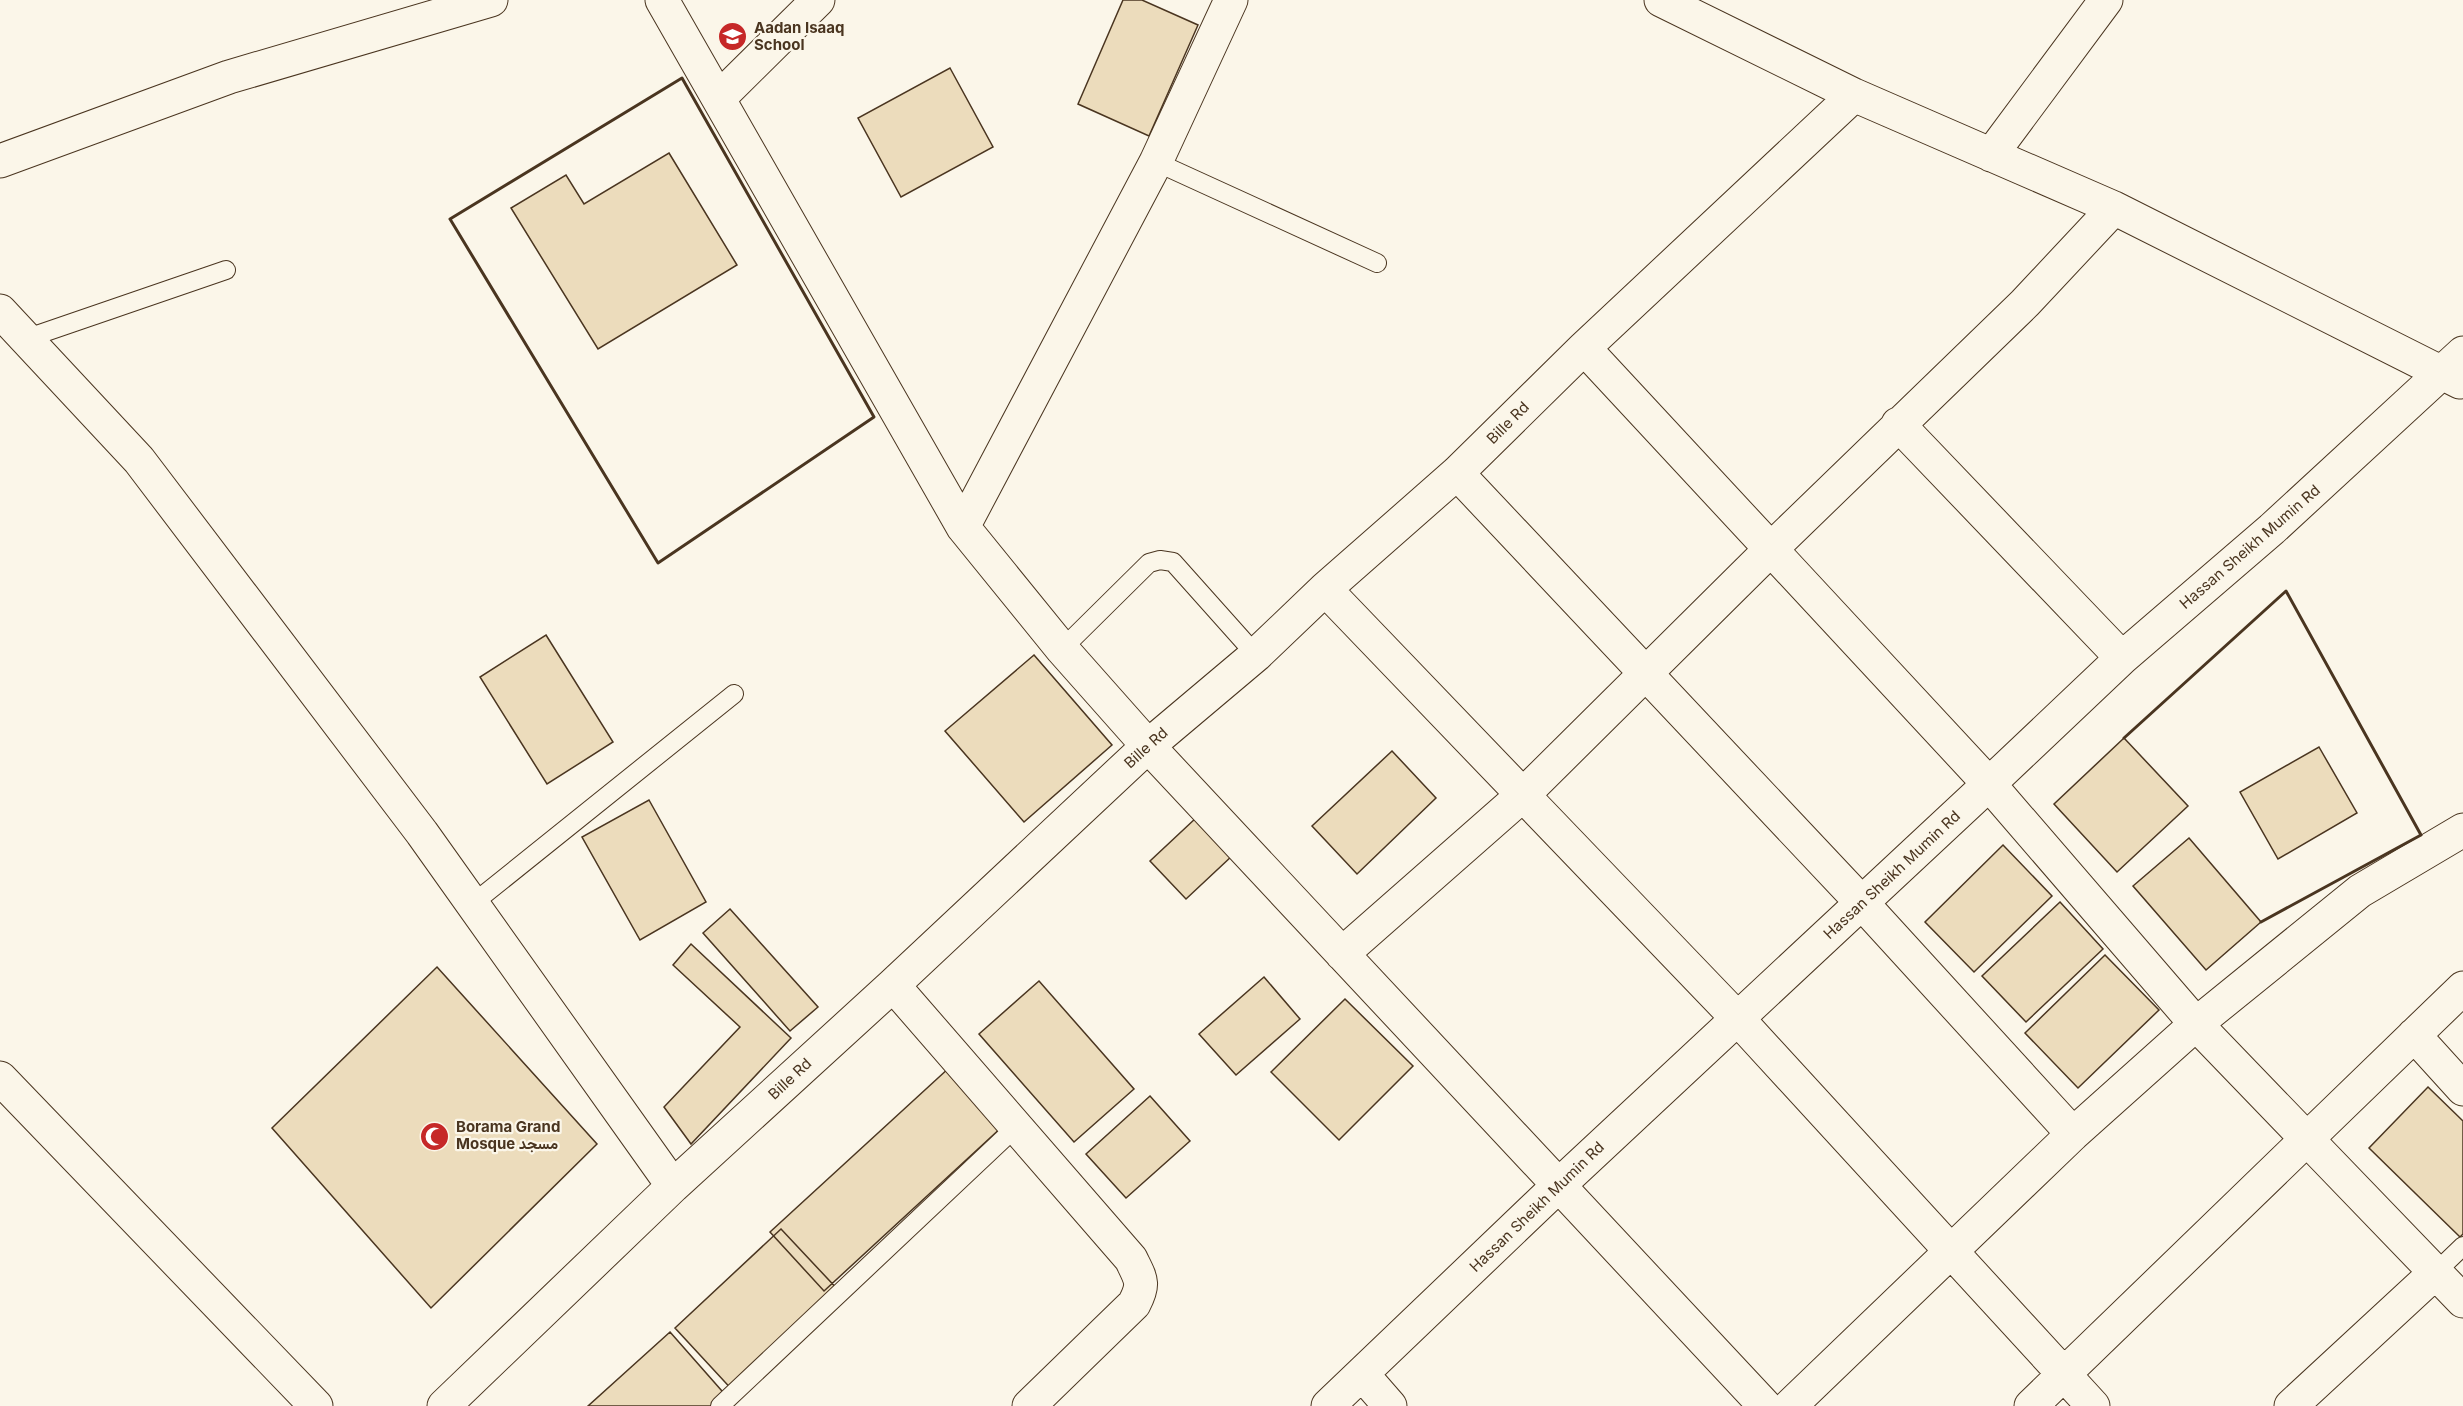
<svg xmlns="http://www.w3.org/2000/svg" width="2463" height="1406" font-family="Inter,Vazirmatn,sans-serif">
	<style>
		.building { fill: #ecdcbc; stroke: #4a3520; stroke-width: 1.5 }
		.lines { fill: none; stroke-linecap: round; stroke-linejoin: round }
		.lane-casing { stroke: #4a3520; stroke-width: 20 }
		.street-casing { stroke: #4a3520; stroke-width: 35 }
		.lane { stroke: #fbf6e9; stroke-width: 18 }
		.street { stroke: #fbf6e9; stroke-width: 33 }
		.wall { stroke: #4a3520; stroke-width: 3 }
		.labels { text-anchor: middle; stroke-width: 4.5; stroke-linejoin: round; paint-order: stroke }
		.poi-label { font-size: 15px; font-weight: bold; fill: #4a3520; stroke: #fbf6e9; text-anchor: start }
		.street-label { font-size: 15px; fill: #4a3520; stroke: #fbf6e9 }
	</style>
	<rect width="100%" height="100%" fill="#fbf6e9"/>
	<path class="building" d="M1123,0H1142L1198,25L1149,136L1078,104Z
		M950,68L993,147L901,197L858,118Z
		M669,153L737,265L598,349L511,208L566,175L584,204Z
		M546,635L613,742L547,784L480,677Z
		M1034,655L1112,745L1024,822L945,731Z
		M2124,738L2188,806L2117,872L2054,804Z
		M2319,747L2357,813L2278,859L2240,792Z
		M1392,751L1436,798L1357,874L1312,826Z
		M649,800L706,902L640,940L582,837Z
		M1197,817L1233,855L1186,899L1150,861Z
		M2189,838L2261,922L2206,970L2133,886Z
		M2003,845L2052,896L1974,972L1925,922Z
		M2060,902L2103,949L2026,1022L1982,976Z
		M730,909L818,1007L790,1031L703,933Z
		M691,944L791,1038L691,1144L664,1107L740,1027L673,965Z
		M2105,955L2159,1010L2078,1088L2025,1033Z
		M437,967L597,1144L431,1308L272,1128Z
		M1264,977L1300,1019L1236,1075L1199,1034Z
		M1039,981L1134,1089L1074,1142L979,1034Z
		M1345,999L1413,1066L1339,1140L1271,1072Z
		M950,1067L1004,1125L824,1291L770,1232Z
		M2428,1087L2463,1121V1234L2460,1237L2369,1148Z
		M1150,1096L1190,1141L1126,1198L1086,1154Z
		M781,1229L842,1294L736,1394L675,1328Z
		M670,1332L729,1399L722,1406H588Z"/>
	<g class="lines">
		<defs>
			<path id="lane" d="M1156,162L1377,263
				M25,339L226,270
				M1062,649L1149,563L1160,560L1173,562L1256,655
				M471,905L734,694
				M2436,1272L2463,1246
				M720,1406L1016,1127"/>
			<path id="street" d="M662,0L963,527L1062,649L1148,746L1765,1406
				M1661,0L1854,95L2114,208L2460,382
				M719,98L818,0
				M1991,155L2106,0
				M0,161L229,77L491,0
				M0,311L139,460L422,833L673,1186
				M1584,348L1989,784L2196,1024L2463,1301
				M1898,424L2122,658
				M1457,473L1862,903L2073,1134
				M963,527L1156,162L1231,0
				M1325,589L1738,1019L2093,1406
				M1342,954L1524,794L1771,549L2025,303L2114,208
				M893,985L1131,1259C1141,1280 1145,1283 1134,1304L1029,1406
				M2414,1035L2463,1089
				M0,1078L316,1406
				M1363,1375L1390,1406
				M444,1406L673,1186L893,985L1148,746L1256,655L1325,589L1457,473L1584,348L1854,95
				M1328,1406L1559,1185L1989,784L2122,658L2272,529L2463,353
				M1790,1406L2073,1134L2196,1024L2360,891L2463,830
				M2031,1406L2463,988
				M2291,1406L2436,1272"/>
		</defs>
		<use href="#lane" class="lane-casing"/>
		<use href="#street" class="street-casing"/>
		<use href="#lane" class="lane"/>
		<use href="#street" class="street"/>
		<path class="wall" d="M682,78L874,417L658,563L450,219Z
			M2124,738L2286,591L2421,835L2261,922"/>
	</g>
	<defs>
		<symbol id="school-disc" viewBox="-11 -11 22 22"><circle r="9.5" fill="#c62828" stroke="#fbf6e9"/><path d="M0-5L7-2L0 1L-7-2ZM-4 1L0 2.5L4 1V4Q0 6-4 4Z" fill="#fff"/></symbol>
		<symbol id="mosque-disc" viewBox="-11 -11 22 22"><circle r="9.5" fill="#c62828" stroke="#fbf6e9"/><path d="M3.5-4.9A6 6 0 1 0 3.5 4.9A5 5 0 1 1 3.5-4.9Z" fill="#fff"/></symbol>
	</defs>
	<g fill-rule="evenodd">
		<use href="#school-disc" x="716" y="20" width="33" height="33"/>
		<use href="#mosque-disc" x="418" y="1120" width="33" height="33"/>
	</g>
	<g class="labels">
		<g class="poi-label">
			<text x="754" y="33">Aadan Isaaq<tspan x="754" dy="17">School</tspan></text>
			<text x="456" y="1132">Borama Grand<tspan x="456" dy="17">Mosque مسجد</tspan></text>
		</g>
		<g class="street-label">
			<text transform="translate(1508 423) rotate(-45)" y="5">Bille Rd</text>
			<text transform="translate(2250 547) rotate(-41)" y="5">Hassan Sheikh Mumin Rd</text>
			<text transform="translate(1146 748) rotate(-42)" y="5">Bille Rd</text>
			<text transform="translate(1892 875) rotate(-43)" y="5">Hassan Sheikh Mumin Rd</text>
			<text transform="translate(790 1079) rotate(-43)" y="5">Bille Rd</text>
			<text transform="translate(1537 1207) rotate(-44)" y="5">Hassan Sheikh Mumin Rd</text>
		</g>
	</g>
</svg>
